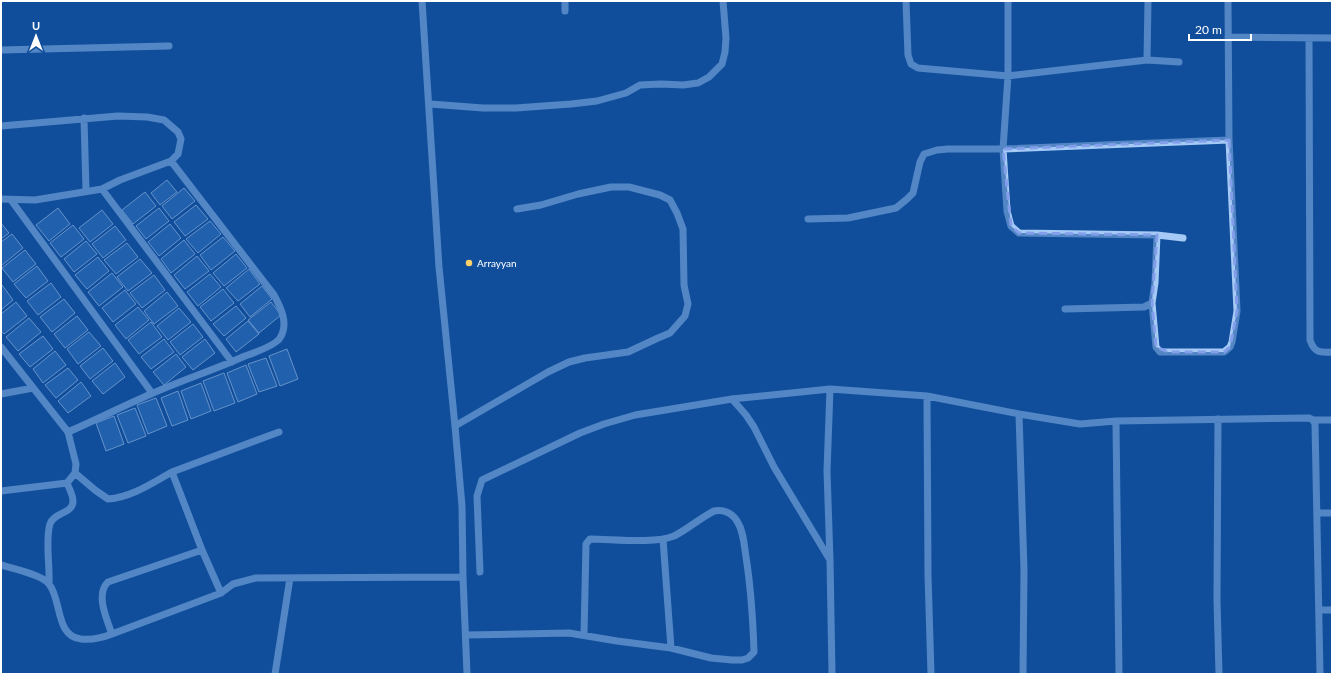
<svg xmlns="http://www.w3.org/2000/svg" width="1333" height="675" font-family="Lato,sans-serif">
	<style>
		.building { fill: #3476c2; stroke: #cde4fe }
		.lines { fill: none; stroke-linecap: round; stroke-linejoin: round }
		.minor { stroke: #a5caf5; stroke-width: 7 }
		.marked { fill: none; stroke: #839eea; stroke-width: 3; stroke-dasharray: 8 5; stroke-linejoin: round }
		.poi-dot { fill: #ffd168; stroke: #114f9c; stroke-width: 1.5 }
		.labels { text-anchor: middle; stroke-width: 4; stroke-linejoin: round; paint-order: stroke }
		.poi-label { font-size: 10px; fill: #fff; stroke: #114f9c; text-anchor: start }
	</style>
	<rect width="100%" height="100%" fill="#114f9c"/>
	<path class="building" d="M167,180L177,192L160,205L151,193Z
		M184,188L195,201L172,219L162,206Z
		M145,192L156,206L133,224L122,210Z
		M196,205L208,219L185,236L174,222Z
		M58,208L70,224L49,241L36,225Z
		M159,208L169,221L146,239L136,226Z
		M102,210L113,224L90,242L79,228Z
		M210,221L221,234L198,253L186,239Z
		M1,223L9,233L1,239Z
		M170,224L181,238L159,256L148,242Z
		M73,225L84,239L61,257L50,243Z
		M115,226L126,240L103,258L92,244Z
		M12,234L23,248L1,266V242Z
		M223,237L235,251L211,270L200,255Z
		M184,240L195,254L171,273L161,259Z
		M86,241L97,254L74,272L64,259Z
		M127,243L138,257L116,274L104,260Z
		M25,250L36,264L13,282L2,268Z
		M236,254L247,268L224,286L213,273Z
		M197,256L209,271L185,289L174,275Z
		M98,257L109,271L87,289L75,275Z
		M140,259L152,273L128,291L117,277Z
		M37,266L48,281L26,298L14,284Z
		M249,269L260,284L238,301L226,288Z
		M112,273L123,287L99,306L88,292Z
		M210,274L221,287L198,306L187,292Z
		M154,275L165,290L142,308L130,293Z
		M51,283L61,297L38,315L27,301Z
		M2,285L13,300L1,310V286Z
		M262,286L272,299L250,317L240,304Z
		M223,289L234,303L211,321L200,307Z
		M125,290L136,304L113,322L102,308Z
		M167,292L178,306L154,324L144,311Z
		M64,299L75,313L52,332L40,317Z
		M16,302L27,316L4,334L1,331V314Z
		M271,302L281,315L259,333L248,320Z
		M236,306L246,318L224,336L213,324Z
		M138,307L149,320L126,339L115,325Z
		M179,308L191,322L168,340L157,326Z
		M77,316L88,330L65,348L54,334Z
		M29,318L41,332L18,351L6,337Z
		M248,321L259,334L236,352L226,339Z
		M151,322L162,337L139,354L128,340Z
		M193,324L203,337L180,355L170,342Z
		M89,332L101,346L78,364L67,349Z
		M43,336L53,349L30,367L19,354Z
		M164,339L174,352L151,369L141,357Z
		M205,339L215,353L193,370L182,357Z
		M103,348L113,361L90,379L80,366Z
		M287,349L298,379L280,386L269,356Z
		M55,351L66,365L43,383L33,369Z
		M176,354L186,367L164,385L153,372Z
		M266,358L277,386L259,392L248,364Z
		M115,363L125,377L103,394L92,381Z
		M246,365L257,394L238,402L227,373Z
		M68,368L78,380L56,398L45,385Z
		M224,373L235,403L214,411L203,381Z
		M81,382L91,396L68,413L58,401Z
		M201,383L211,411L191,419L181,391Z
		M178,391L188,420L172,426L161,398Z
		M156,398L167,426L148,434L137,405Z
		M135,408L146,436L128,443L117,415Z
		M114,416L124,444L106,451L96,423Z"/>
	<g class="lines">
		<path class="minor" d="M422,1L439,267L455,426L462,506L463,577L467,674
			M565,1V11
			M906,1L908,55L911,64L918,68L1008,76L1147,60L1148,1
			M1008,1V76L1003,149L1007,211L1011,226L1019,233L1157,235L1183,238
			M1228,37L1332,38
			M1309,38L1310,340C1314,352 1319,353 1332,352
			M1,50L169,46
			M1147,60L1179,62
			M430,104L483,108H516L571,104L597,101L626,93L640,85L661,84L683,85L698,83L709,77L722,64L725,52L726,38L723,1
			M84,118L86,191
			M1,126L118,116L147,117L164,120L178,132L181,139L178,154L171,161L120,180L102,189L35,200L1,199
			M102,189L232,362
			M11,200L152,393
			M808,219L848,218L896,208L907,199L913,193L920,162L924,154L937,150L948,149H1003L1229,140
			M1152,303L1156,347L1160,352H1224L1230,347L1232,342L1237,311L1229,140L1228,1
			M1065,309L1144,307L1152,303L1155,283L1157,235
			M1,347L68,432L76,464L75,473L67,483L1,491
			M830,389L827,471L830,560L832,674
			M1,394L33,388
			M927,396L928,575L931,674
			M732,399L746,415L754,427L774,467L830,560
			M1019,414L1024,570L1023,674
			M1218,419L1217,600L1219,674
			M1313,420H1332
			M1116,421L1119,674
			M455,426L548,372L569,362L585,358L628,352L658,338L670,333L685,316L688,304L684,285L683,229L677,213L670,200L660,195L629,187H611L578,194L541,205L517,209
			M68,432C96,420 123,406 151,394C182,380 214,370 245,356C253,353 275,346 280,338C289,324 281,308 274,295L171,161
			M75,473L95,490L108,499C132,497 152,483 172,472
			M1317,513H1332
			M663,539L671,648
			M1,565C12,568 43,575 49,584C62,600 55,636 81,639C92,640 102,638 112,634L221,593L233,584L256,578L463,577
			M480,572L477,496L482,480L580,433L604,424L635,415L732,399L830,389L927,396L1019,414L1080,424L1116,421L1309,418L1313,420L1315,424L1320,674
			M49,583C50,565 45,540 50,524C54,512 73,514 73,501C73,495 69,488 67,483
			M221,593L202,550L172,472L279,432
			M1319,610H1332
			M112,634C107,620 95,594 108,582L202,550
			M466,635L569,633L617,641L671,648L711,658L732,660H742L748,658L754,652C753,620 751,589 746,557C744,545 744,532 737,521C732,513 723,509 714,511C700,518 688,529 674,536C655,544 612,539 590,539L586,544L584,635
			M275,674L290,578"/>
	</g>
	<path d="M0 0H1333V675H0ZM1229,140L1237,311L1230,347L1224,352H1168L1156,347L1152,303L1157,235L1019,233L1011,226L1003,149Z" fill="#114f9c" fill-opacity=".55" fill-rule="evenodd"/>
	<path class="marked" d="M1229,140L1237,311L1230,347L1224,352H1168L1156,347L1152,303L1157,235L1019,233L1011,226L1003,149Z"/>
	<circle class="poi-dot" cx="469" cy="263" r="4"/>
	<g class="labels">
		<g class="poi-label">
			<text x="477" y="267">Arrayyan</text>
		</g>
	</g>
	<rect width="1333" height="675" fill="none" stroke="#ffffff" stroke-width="4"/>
	<g transform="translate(36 36)" stroke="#114f9c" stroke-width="3" paint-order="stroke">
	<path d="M0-3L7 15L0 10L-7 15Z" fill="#ffffff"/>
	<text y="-6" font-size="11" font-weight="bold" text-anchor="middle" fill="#ffffff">U</text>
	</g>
	<path d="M1189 34v6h62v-6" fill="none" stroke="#ffffff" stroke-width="2"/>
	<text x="1195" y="34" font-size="12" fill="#ffffff" stroke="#114f9c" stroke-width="3" paint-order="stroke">20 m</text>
</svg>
